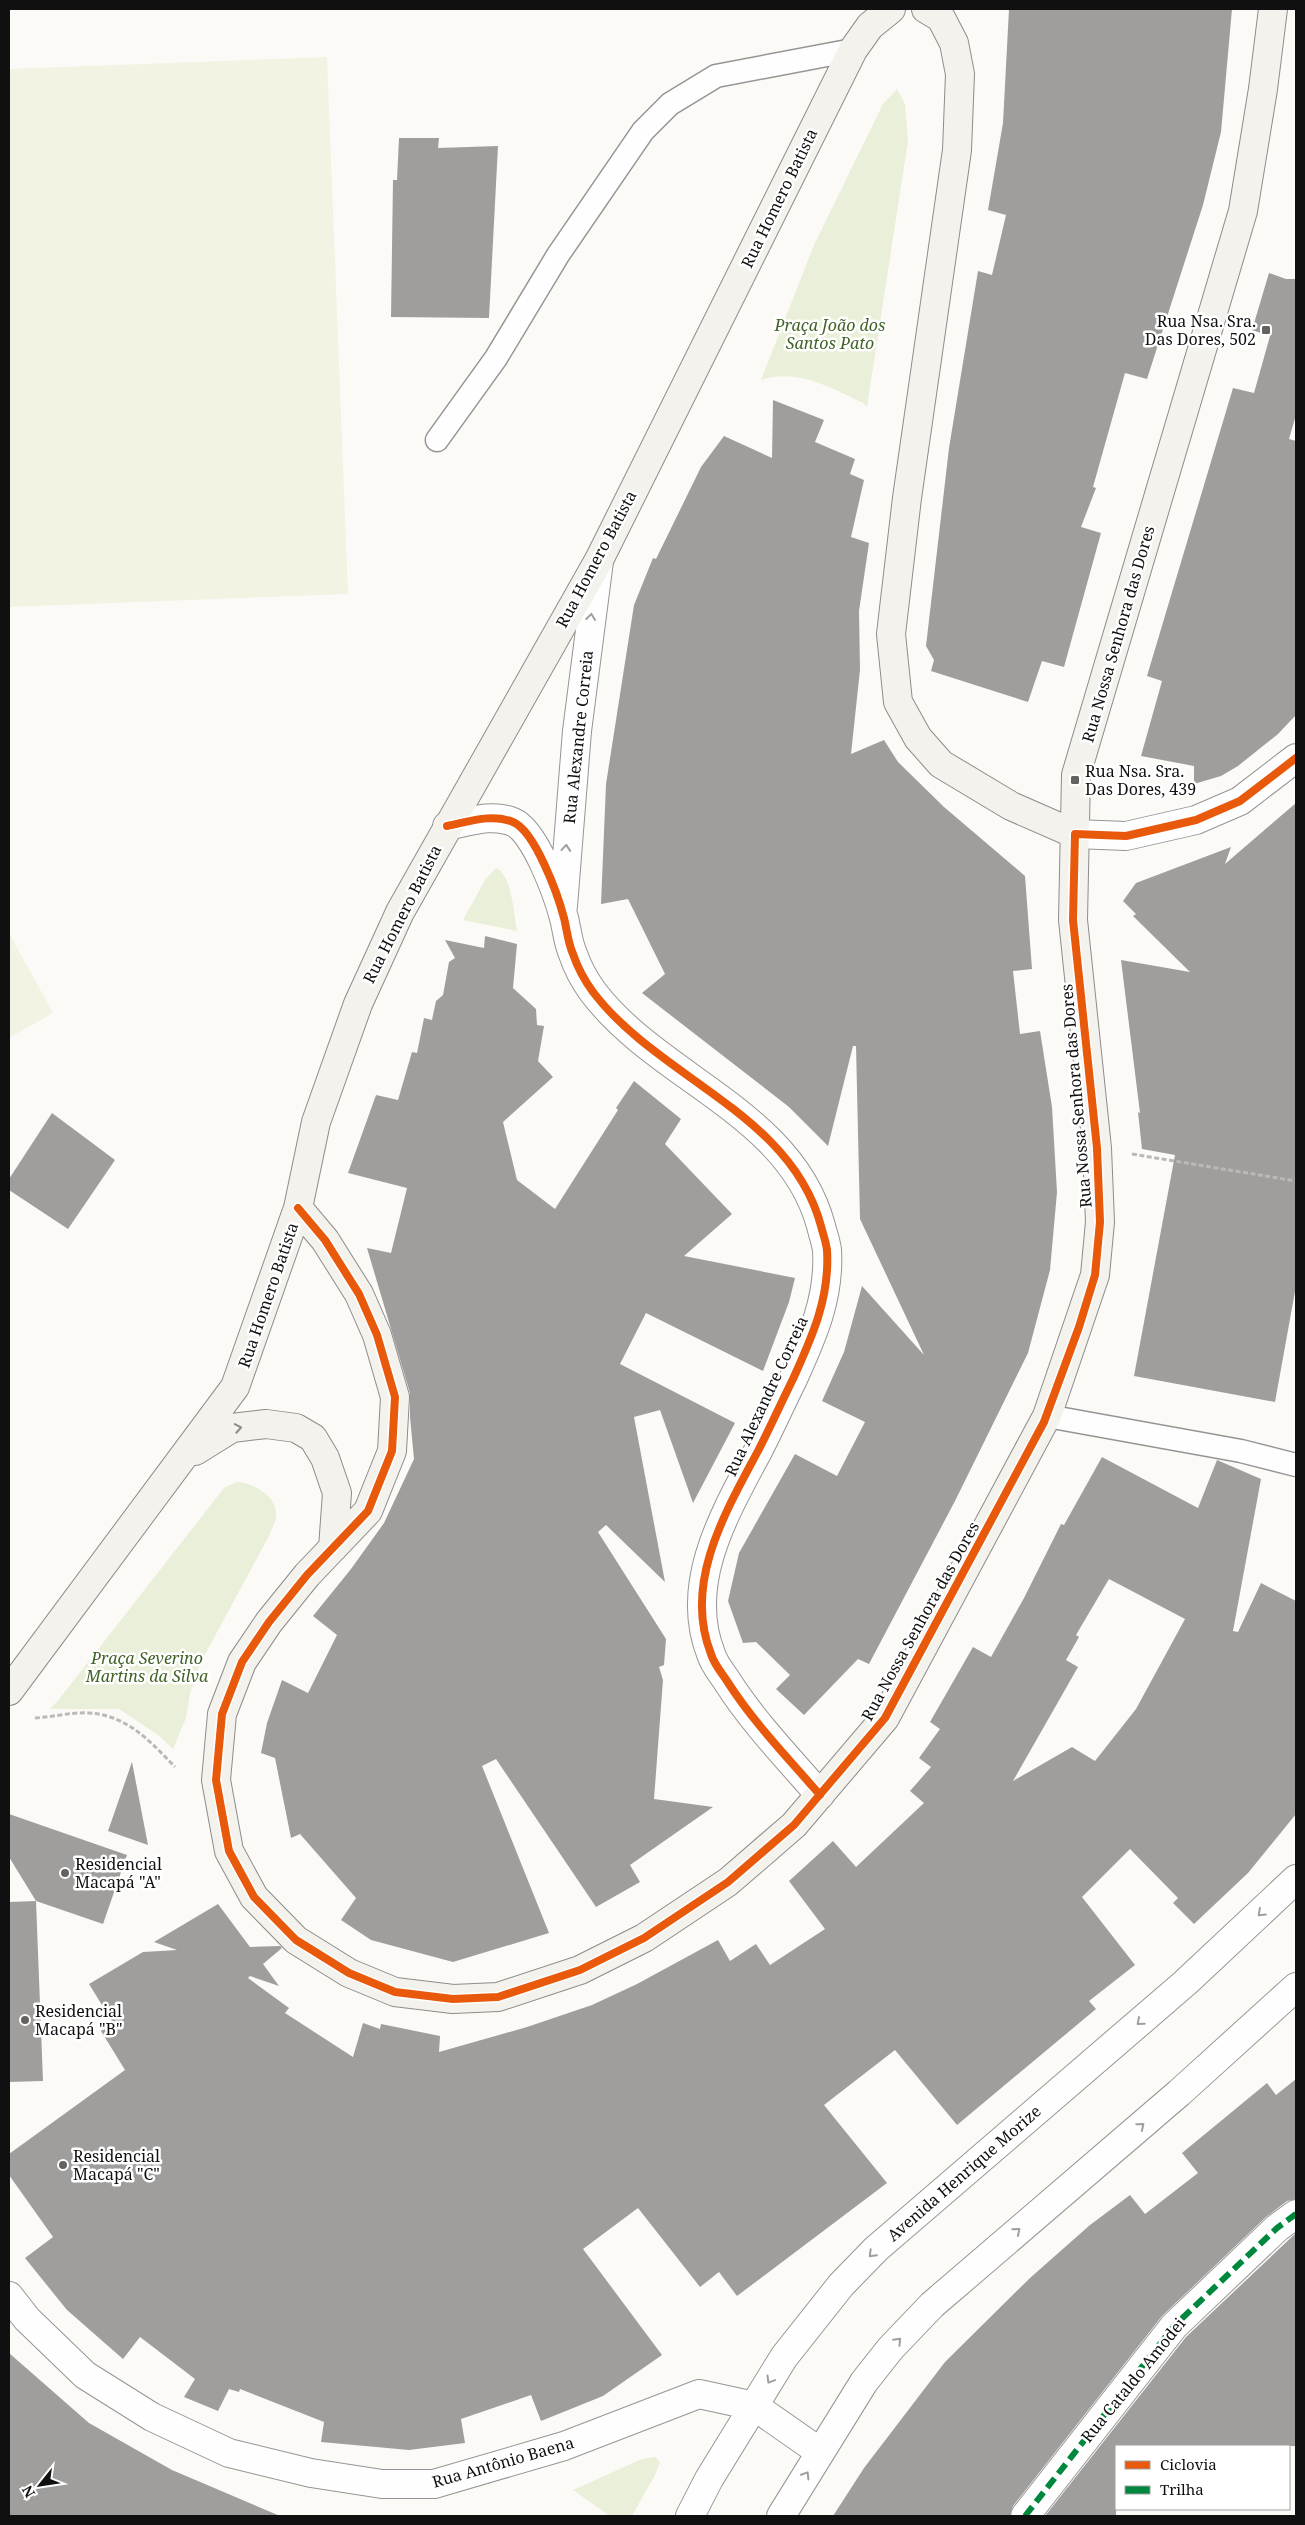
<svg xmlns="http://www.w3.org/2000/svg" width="1305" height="2525" font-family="'Noto Serif',serif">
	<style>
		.green { fill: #eaefd9 }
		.pitch { fill: #f2f3e3 }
		.building { fill: #a09e9c; fill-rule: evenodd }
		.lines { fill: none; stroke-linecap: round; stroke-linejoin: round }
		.lane-casing { stroke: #969594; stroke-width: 25 }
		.street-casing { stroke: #969594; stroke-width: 30 }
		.secondary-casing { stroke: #8d8c8b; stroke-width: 30 }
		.path { stroke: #b9b9b8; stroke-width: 3; stroke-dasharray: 5 2.5; stroke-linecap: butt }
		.lane { stroke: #fffefe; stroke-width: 22 }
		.street { stroke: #fffefe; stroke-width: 28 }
		.secondary { stroke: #f4f2ed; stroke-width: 28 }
		.quiet { stroke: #00873e; stroke-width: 6; stroke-dasharray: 12 6; stroke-linecap: butt }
		.cycleway-casing { stroke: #fff; stroke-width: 11 }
		.cycleway { stroke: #e8590c; stroke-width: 8 }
		.oneway { stroke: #9f9f9f }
		.oneway2 { stroke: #8d8c8a }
		.poi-dot { fill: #636261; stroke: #fff; stroke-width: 2 }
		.labels { text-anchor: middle; stroke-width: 5; stroke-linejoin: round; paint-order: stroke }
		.street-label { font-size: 16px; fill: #101010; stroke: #fff }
		.poi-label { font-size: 16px; fill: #101010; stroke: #fff; text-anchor: start }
		.park-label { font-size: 16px; font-style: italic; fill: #406227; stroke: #fff }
	</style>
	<rect width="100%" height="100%" fill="#fcfaf7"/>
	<path class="green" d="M897,89L905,104L908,141L867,407L863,403C831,388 798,368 761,380L814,245L883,104Z
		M496,868C512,874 514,916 517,931L463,920L485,880Z
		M236,1482C251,1482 276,1495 276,1513C277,1521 271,1529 269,1536L201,1662L190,1693L186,1718L173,1749L158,1735L119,1709H50L60,1698L224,1488Z
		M655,2457L660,2462L655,2475L632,2516H610L573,2490L642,2459Z"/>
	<path class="pitch" d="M327,57L348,594L9,607V69Z
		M9,933L53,1013L9,1038Z"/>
	<path class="building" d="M1009,9H1232L1221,132L1203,205L1147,379L1125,373L1093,487L1096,488L1081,527L1101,533L1064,667L1042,661L1028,702L931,671L934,660L926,646L949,448L978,271L992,275L1006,215L988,210L1003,123Z
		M399,138H439L438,148L498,146L489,318L391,317L393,180H397Z
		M1269,273L1286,279H1296V415L1289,439L1296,441V715L1278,734L1238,766L1221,776L1194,784V766L1141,756L1162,681L1147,676L1233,388L1254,393L1270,336L1252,330Z
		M773,400L824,420L815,442L855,459L850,474L864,480L851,537L869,543L859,611L860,670L851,754L884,740L898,762L944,807L1025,876L1032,969L1013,971L1020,1034L1040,1031L1052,1107L1057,1192L1050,1270L1028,1353L955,1501L869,1664L858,1659L804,1715L776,1689L790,1675L756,1642L743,1643L728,1601L739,1553L795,1454L837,1476L865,1422L822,1401L844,1352L862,1286L924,1355L860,1219L856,1046H853L828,1146L789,1107L642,993L665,974L628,899L601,904L606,784L634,605L653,558L656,559L701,467L724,436L772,458Z
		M1296,803V1286L1275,1402L1134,1376L1175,1155L1142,1149L1138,1112L1140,1113L1121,960L1190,972L1133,916L1136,914L1123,901L1136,883L1231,847L1225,864Z
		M485,936L517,944L513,988L536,1009L537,1025L544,1026L538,1061L553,1077L503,1122L517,1180L555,1209L618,1110L616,1108L634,1081L681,1119L665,1144L732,1214L684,1256L795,1278L789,1302L763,1371L646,1313L620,1364L735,1423L693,1503L660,1410L634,1417L665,1582L606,1525L598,1532L666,1639L664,1665L659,1667L663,1680L654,1799L713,1807L630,1865L640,1882L596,1907L496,1759L482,1766L549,1933L453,1962L371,1940L341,1920L356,1898L300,1834L291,1838L275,1758L261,1753L267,1723L282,1680L308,1693L337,1635L313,1616L351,1569L384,1523L414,1459L410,1417V1393L367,1248L391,1253L407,1188L348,1173L376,1095L398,1100L412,1052L417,1053L424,1018L432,1020L436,1001L443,995L449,962L455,958L445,940L484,948Z
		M52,1113L115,1160L68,1229L9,1190V1179Z
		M1102,1457L1198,1508L1217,1460L1261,1479L1233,1631L1238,1632L1261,1583L1296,1601V1814L1248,1873L1194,1924L1173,1903L1178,1898L1130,1849L1082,1897L1135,1965L1089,2001L1096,2009L957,2125L895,2050L824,2105L887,2183L737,2296L719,2272L700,2287L638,2208L583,2249L662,2355L603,2396L541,2421L531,2395L461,2419L465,2443L409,2450L321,2442L324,2422L240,2389L239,2392L229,2389L218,2411L184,2397L195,2379L140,2337L123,2359L67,2310L25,2258L53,2237L9,2175V2154L125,2070L101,2031L113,2023L89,1984L143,1952L177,1950L154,1942L218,1904L250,1947L280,1946L282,1948L263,1964L279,1986L250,1976L248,1978L289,2008L285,2013L353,2057L363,2023L380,2029L381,2024L440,2036L439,2052L527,2027L592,2005L637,1984L718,1940L730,1961L756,1944L770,1965L825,1929L789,1881L833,1841L856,1867L924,1803L910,1791L931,1767L919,1758L940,1729L930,1722L973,1647L991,1657L1024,1598L1061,1524L1064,1525ZM1109,1579L1185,1619L1136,1709L1095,1761L1072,1747L1013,1781L1078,1667L1066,1660L1079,1637L1076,1635Z
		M132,1762L148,1845L108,1831Z
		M9,1814L127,1855L103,1924L36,1901L9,1857Z
		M36,1901L43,2081L9,2082V1902Z
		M1296,2079V2199L1287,2201L1266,2217L1162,2316L1013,2506L1010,2516H833L864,2468L945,2362L1030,2278L1090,2225L1130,2195L1145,2214L1198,2173L1182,2153L1267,2083L1276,2095Z
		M1296,2233V2446H1116V2516H1045L1186,2337Z
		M9,2353L89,2423L172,2470L280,2516H9Z"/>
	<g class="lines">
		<defs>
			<path id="lane" d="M437,440L496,358L558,255L643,131L670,104L716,76L853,50
				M1047,1416L1241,1451L1296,1465"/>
			<path id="street" d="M447,826C468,822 492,813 513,822C535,831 558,895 564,918C567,930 568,943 573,954C577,966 585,981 593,992C659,1079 791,1113 821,1226C823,1234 826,1242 827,1250C830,1298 812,1337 793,1379C781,1403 770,1428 758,1451C725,1513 683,1583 711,1654C714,1664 721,1672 727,1681C753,1722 788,1758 820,1795
				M1075,834L1126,836L1196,820L1240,801L1296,758
				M563,906L577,731L599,561
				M9,2296L27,2319L85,2375L152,2417L229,2453L311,2473L382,2484H434L564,2446L699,2394L754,2406L820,2452
				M690,2516L709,2479L784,2357L841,2285L876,2249L1185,1983L1296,1879
				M781,2516L864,2382L890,2349L932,2305L1179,2093L1296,1987
				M1025,2516L1174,2326L1277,2228L1296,2214"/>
			<path id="secondary" d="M926,9L941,18L954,43L960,74L957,150L907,498L891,634L898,702L918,738L941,764L1011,806L1075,834
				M298,1208L325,1240L359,1294L377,1335L395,1397L392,1451L368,1511L307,1575L269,1622L242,1662L222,1714L216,1780L229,1851L254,1897L296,1940L349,1973L395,1992L453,1999L498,1997L580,1970L644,1938L728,1882L794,1825L885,1718L1047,1416L1095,1275L1100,1222L1097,1148L1073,920L1076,775L1243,211L1263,89L1273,9
				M195,1451L232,1428L266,1424L296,1428L313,1438L325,1458L337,1493L333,1548
				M9,1691L235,1387L298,1208L316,1122L358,1004L400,912L599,560L853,50L870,26L891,9"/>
		</defs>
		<use href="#lane" class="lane-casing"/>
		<use href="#street" class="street-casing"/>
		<use href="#secondary" class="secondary-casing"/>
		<path class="path" d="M1132,1154L1296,1181
			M35,1718C52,1717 72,1712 89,1713C127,1715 151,1742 175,1767"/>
		<use href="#lane" class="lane"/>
		<use href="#street" class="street"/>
		<use href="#secondary" class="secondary"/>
		<path class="quiet" d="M1025,2516L1174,2326L1277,2228L1296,2214"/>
		<defs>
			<path id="cycleway" d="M447,826C468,822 492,813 513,822C535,831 558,895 564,918C567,930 568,943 573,954C577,966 585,981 593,992C659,1079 791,1113 821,1226C823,1234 826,1242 827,1250C830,1298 812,1337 793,1379C781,1403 770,1428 758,1451C725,1513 683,1583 711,1654C714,1664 721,1672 727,1681C753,1722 788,1758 820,1795
				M298,1208L325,1240L359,1294L377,1335L395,1397L392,1451L368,1511L307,1575L269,1622L242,1662L222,1714L216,1780L229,1851L254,1897L296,1940L349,1973L395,1992L453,1999L498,1997L580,1970L644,1938L728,1882L794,1825L885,1718L1044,1422L1079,1327L1095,1275L1100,1222L1097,1148L1073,920L1075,834L1126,836L1196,820L1240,801L1296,758"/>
		</defs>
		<use href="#cycleway" class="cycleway-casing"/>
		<use href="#cycleway" class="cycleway"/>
	</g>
	<defs><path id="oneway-chevron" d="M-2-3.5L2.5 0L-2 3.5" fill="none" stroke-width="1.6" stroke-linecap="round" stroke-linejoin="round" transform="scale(1.25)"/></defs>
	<g class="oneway">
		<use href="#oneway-chevron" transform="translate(591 617) rotate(-83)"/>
		<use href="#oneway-chevron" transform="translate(566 848) rotate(-85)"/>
		<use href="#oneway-chevron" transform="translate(1261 1913) rotate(137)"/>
		<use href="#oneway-chevron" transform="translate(1140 2022) rotate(139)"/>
		<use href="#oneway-chevron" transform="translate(1141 2126) rotate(-40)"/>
		<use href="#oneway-chevron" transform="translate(1017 2231) rotate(-40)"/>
		<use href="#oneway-chevron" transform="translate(872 2254) rotate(135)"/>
		<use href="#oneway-chevron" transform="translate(898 2341) rotate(-46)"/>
		<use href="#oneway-chevron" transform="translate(770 2380) rotate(121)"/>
		<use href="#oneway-chevron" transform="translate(806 2475) rotate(-58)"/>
	</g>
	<use class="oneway2" href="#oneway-chevron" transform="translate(238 1428) rotate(-10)"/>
	<g class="poi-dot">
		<rect x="1261" y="325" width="10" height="10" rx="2.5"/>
		<rect x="1070" y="775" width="10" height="10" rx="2.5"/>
		<circle cx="65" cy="1873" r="5"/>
		<circle cx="25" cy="2020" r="5"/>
		<circle cx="63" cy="2165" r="5"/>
	</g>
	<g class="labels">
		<g class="street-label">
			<text transform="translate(779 198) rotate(-64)" y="6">Rua Homero Batista</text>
			<text transform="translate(596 559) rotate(-62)" y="6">Rua Homero Batista</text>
			<text transform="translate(1118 634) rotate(-74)" y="6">Rua Nossa Senhora das Dores</text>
			<text transform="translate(578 737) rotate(-84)" y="6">Rua Alexandre Correia</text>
			<text transform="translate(402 914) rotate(-63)" y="6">Rua Homero Batista</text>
			<text transform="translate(1076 1096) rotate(-95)" y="6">Rua Nossa Senhora das Dores</text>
			<text transform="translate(268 1295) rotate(-71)" y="6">Rua Homero Batista</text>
			<text transform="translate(766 1396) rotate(-65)" y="6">Rua Alexandre Correia</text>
			<text transform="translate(920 1621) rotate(-61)" y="6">Rua Nossa Senhora das Dores</text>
			<text transform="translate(964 2173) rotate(-41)" y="6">Avenida Henrique Morize</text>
			<text transform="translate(1133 2380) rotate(-51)" y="6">Rua Cataldo Amodei</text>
			<text transform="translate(503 2462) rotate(-16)" y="6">Rua Antônio Baena</text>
		</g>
		<g class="poi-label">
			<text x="1256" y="327" text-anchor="end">Rua Nsa. Sra.<tspan x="1256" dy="18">Das Dores, 502</tspan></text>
			<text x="1085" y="777">Rua Nsa. Sra.<tspan x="1085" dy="18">Das Dores, 439</tspan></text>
			<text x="75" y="1870">Residencial<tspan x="75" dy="18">Macapá "A"</tspan></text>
			<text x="35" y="2017">Residencial<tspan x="35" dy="18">Macapá "B"</tspan></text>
			<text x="73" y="2162">Residencial<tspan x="73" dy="18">Macapá "C"</tspan></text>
		</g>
		<g class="park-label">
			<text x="830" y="331">Praça João dos<tspan x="830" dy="18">Santos Pato</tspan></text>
			<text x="147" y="1664">Praça Severino<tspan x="147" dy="18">Martins da Silva</tspan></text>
		</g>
	</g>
	<rect width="1305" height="2525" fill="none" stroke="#101010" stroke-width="20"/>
	<rect x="1115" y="2445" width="175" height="65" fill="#ffffff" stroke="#9f9f9f"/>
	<rect x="1125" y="2461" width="25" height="8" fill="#e8590c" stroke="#9f9f9f"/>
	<text x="1160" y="2470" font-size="15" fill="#101010">Ciclovia</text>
	<rect x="1125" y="2486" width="25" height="8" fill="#00873e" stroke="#9f9f9f"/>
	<text x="1160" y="2495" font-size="15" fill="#101010">Trilha</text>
	<g transform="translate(40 2485) rotate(240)" stroke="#ffffff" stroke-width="4" paint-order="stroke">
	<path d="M0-4L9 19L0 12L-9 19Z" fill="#101010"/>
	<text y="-8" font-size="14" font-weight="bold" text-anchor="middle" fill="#101010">N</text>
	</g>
</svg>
